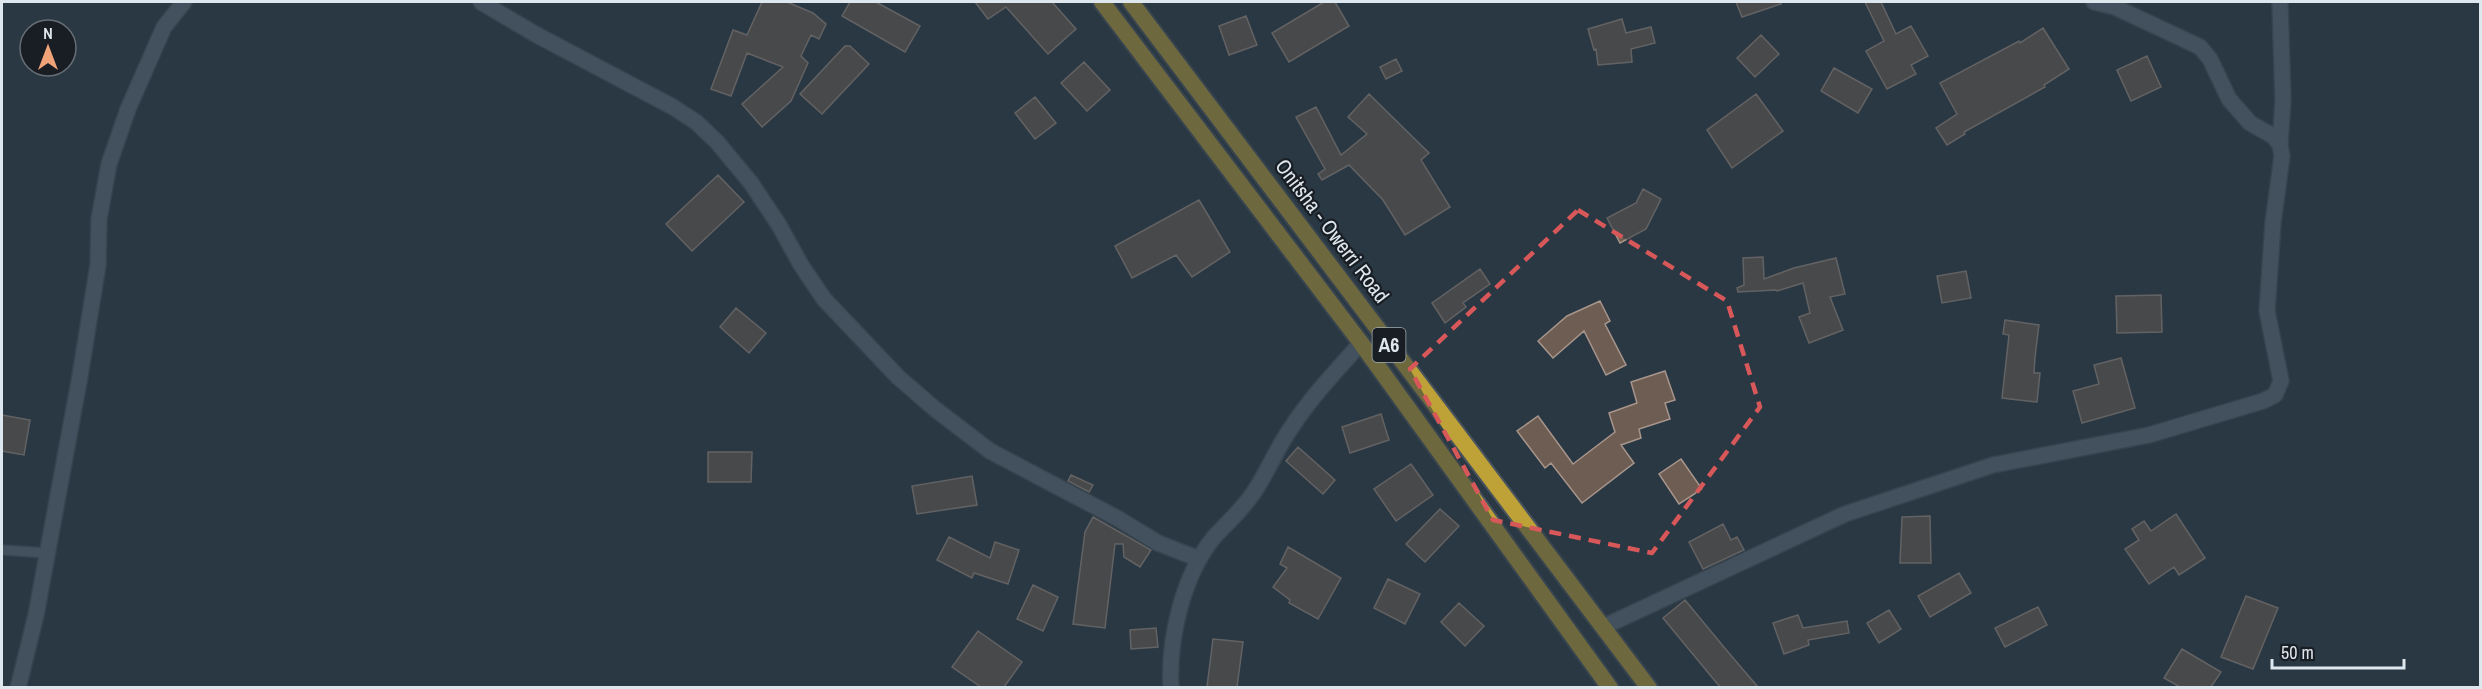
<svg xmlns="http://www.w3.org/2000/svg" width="2482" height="689" font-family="'Archivo Narrow',sans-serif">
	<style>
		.building { fill: #6e5d53; stroke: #a8958b; stroke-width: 1.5 }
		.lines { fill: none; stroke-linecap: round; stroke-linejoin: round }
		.service-casing { stroke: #48535d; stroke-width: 12 }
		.minor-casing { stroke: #48535d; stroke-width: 18 }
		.trunk-casing { stroke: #48535d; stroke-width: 20 }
		.service { stroke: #61707d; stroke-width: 9 }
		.minor { stroke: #61707d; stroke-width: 15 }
		.trunk { stroke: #bea238; stroke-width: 16 }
		.marked { fill: none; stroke: #d8585a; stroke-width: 4.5; stroke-dasharray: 12 8; stroke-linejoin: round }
		.labels { text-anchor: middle; stroke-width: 4.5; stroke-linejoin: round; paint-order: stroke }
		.shield { fill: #181e24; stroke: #a3aab1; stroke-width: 1.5 }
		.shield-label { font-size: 20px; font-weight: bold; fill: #dee6ee }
		.street-label { font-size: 21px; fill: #dee6ee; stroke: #181e24 }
	</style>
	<rect width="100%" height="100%" fill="#2a3844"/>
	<path class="building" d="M762,2H787L813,13L826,24L819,39L811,35L801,56L808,63L791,101L762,127L742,104L783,67L747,53L731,96L711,89L733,30L747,35Z
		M850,2H876L920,26L905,52L842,16Z
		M975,2H1052L1076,29L1048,54L1006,7L988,19Z
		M1324,2H1335L1349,26L1289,62L1272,33Z
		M1736,2H1781V4L1742,17Z
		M1865,2H1881L1896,34L1911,26L1928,56L1911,65L1916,74L1887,89L1866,51L1884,41Z
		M1246,16L1257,45L1229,55L1219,26Z
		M1622,19L1626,33L1651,27L1655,43L1631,49L1632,62L1598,65L1596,49L1594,50L1588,29Z
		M2043,28L2069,69L2044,85L2045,87L1964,132L1965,134L1947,145L1936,128L1957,114L1940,83L2019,41L2020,43Z
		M1761,35L1779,54L1755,77L1737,58Z
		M845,46H850L869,64L822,114L800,94Z
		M2147,56L2161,87L2131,101L2117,70Z
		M1396,59L1402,71L1386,79L1380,67Z
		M1084,62L1110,90L1087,111L1061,83Z
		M1834,68L1872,89L1858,113L1821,91Z
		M1369,94L1429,153L1421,160L1450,207L1405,235L1383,200L1349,165L1322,180L1318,174L1325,169L1296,117L1316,107L1341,155L1367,134L1348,117Z
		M1756,94L1783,131L1732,168L1707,130Z
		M1035,97L1056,123L1035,139L1015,113Z
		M718,175L744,202L692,251L666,224Z
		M1643,189L1661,199L1646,229L1620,243L1607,218L1636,203Z
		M1199,200L1230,252L1192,277L1176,255L1132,278L1115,246Z
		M1763,257L1764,279L1794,268L1836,258L1845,294L1830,297L1843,330L1809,343L1799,317L1810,313L1803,283L1777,291L1776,290L1738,292L1737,288L1744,285L1743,258Z
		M1480,269L1490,284L1463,303L1466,307L1445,323L1432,303Z
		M1966,271L1971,298L1942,303L1937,276Z
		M2161,295L2162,332L2117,333L2116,296Z
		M1600,301L1610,321L1605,324L1626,365L1606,375L1584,331L1553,358L1538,341L1567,316Z
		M736,308L766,333L749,353L720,327Z
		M2005,320L2039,325L2035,357L2034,373H2040L2037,402L2002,398L2009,335L2003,334Z
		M2121,358L2135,408L2082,423L2073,391L2099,384L2094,365Z
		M1665,371L1675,400L1665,403L1670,419L1639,429L1641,438L1621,445L1634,463L1582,503L1551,463L1545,468L1517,431L1538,416L1573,464L1615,432L1609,413L1637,403L1631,382Z
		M1381,414L1389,440L1350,453L1342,427Z
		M2,415L30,420L24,455L2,451Z
		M1298,447L1335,480L1323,494L1286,461Z
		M708,452H752L751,482H708Z
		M1681,459L1702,489L1679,504L1659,474Z
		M1411,464L1433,495L1396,521L1374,489Z
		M1071,475L1093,485L1089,492L1068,481Z
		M972,476L977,505L917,514L912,486Z
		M1440,509L1459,526L1425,562L1406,544Z
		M2176,514L2205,558L2179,575L2174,567L2149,584L2125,549L2139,540L2132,529L2144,521L2151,531Z
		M1930,516L1931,563H1900L1902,517Z
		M1093,517L1151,550L1140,567L1124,557L1123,544H1115L1105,628L1073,624L1085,532Z
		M1723,524L1731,540L1737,537L1744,550L1703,569L1689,542Z
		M949,537L990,558L995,542L1019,550L1008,584L974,573L972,578L937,560Z
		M1288,547L1341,578L1318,619L1289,603L1290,600L1273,587L1287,568L1280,564Z
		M1959,573L1971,593L1930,617L1918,596Z
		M1388,579L1420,594L1405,624L1374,608Z
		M1033,585L1058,597L1043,631L1017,619Z
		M2246,596L2278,608L2253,669L2221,657Z
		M1685,600L1728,652L1758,687H1720L1663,618Z
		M1459,603L1484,626L1465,646L1441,622Z
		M2038,607L2047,625L2005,647L1995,628Z
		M1889,610L1901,629L1879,643L1867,623Z
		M1798,615L1803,628L1847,621L1849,633L1808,640L1809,645L1784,654L1773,623Z
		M1156,628L1158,647L1131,649L1130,630Z
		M978,631L1022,662L1004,687H981L952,667Z
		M1213,639L1243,642L1237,687H1207Z
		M2182,649L2221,672L2211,687H2180L2164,678Z"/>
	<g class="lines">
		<defs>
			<path id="service" d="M2,550L47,553"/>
			<path id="minor" d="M481,2L535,34L673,107L696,122L717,142L751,183L779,225L801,265L824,299L898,377L935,409L990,451L1117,518L1158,543L1199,559
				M2280,2L2283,101L2280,145
				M1603,627L1845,514L1993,465L2149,435L2263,401L2275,395L2281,381L2267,311L2273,223L2282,156L2280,145L2273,136L2250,123L2229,99L2210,59L2200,47L2115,7L2094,2
				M18,688L36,615L80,376L98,265L99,219L109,164L128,109L164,27L184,2
				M1171,688C1168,639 1183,574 1215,536C1229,521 1243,509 1254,492C1268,471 1277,448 1291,428C1311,397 1337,370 1361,343"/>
			<path id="trunk" d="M1102,2L1361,343L1610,688
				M1131,2L1649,688"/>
		</defs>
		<use href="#service" class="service-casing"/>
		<use href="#minor" class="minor-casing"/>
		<use href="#trunk" class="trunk-casing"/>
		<use href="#service" class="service"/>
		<use href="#minor" class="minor"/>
		<use href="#trunk" class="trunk"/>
	</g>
	<path d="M0 0H2482V689H0ZM1578,210L1727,301L1760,407L1652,553L1493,520L1410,369Z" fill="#2a3844" fill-opacity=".55" fill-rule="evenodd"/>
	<path class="marked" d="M1578,210L1727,301L1760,407L1652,553L1493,520L1410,369Z"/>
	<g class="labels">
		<rect class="shield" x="1372.5" y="328" width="33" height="34" rx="4.5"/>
		<g class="shield-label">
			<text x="1389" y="352">A6</text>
		</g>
		<g class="street-label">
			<text transform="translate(1332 231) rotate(53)" y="7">Onitsha - Owerri Road</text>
		</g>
	</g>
	<rect width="2482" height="689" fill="none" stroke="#dee6ee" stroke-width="6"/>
	<g transform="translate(48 48)"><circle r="28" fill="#181e24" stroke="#676e75" stroke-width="1.5"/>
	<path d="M0-4.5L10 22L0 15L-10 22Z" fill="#f0a279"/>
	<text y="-9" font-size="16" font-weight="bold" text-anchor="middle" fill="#dee6ee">N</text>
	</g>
	<path d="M2272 659v9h132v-9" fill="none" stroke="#dee6ee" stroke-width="3"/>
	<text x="2281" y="659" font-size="18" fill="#dee6ee" stroke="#181e24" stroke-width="4.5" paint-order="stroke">50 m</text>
</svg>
